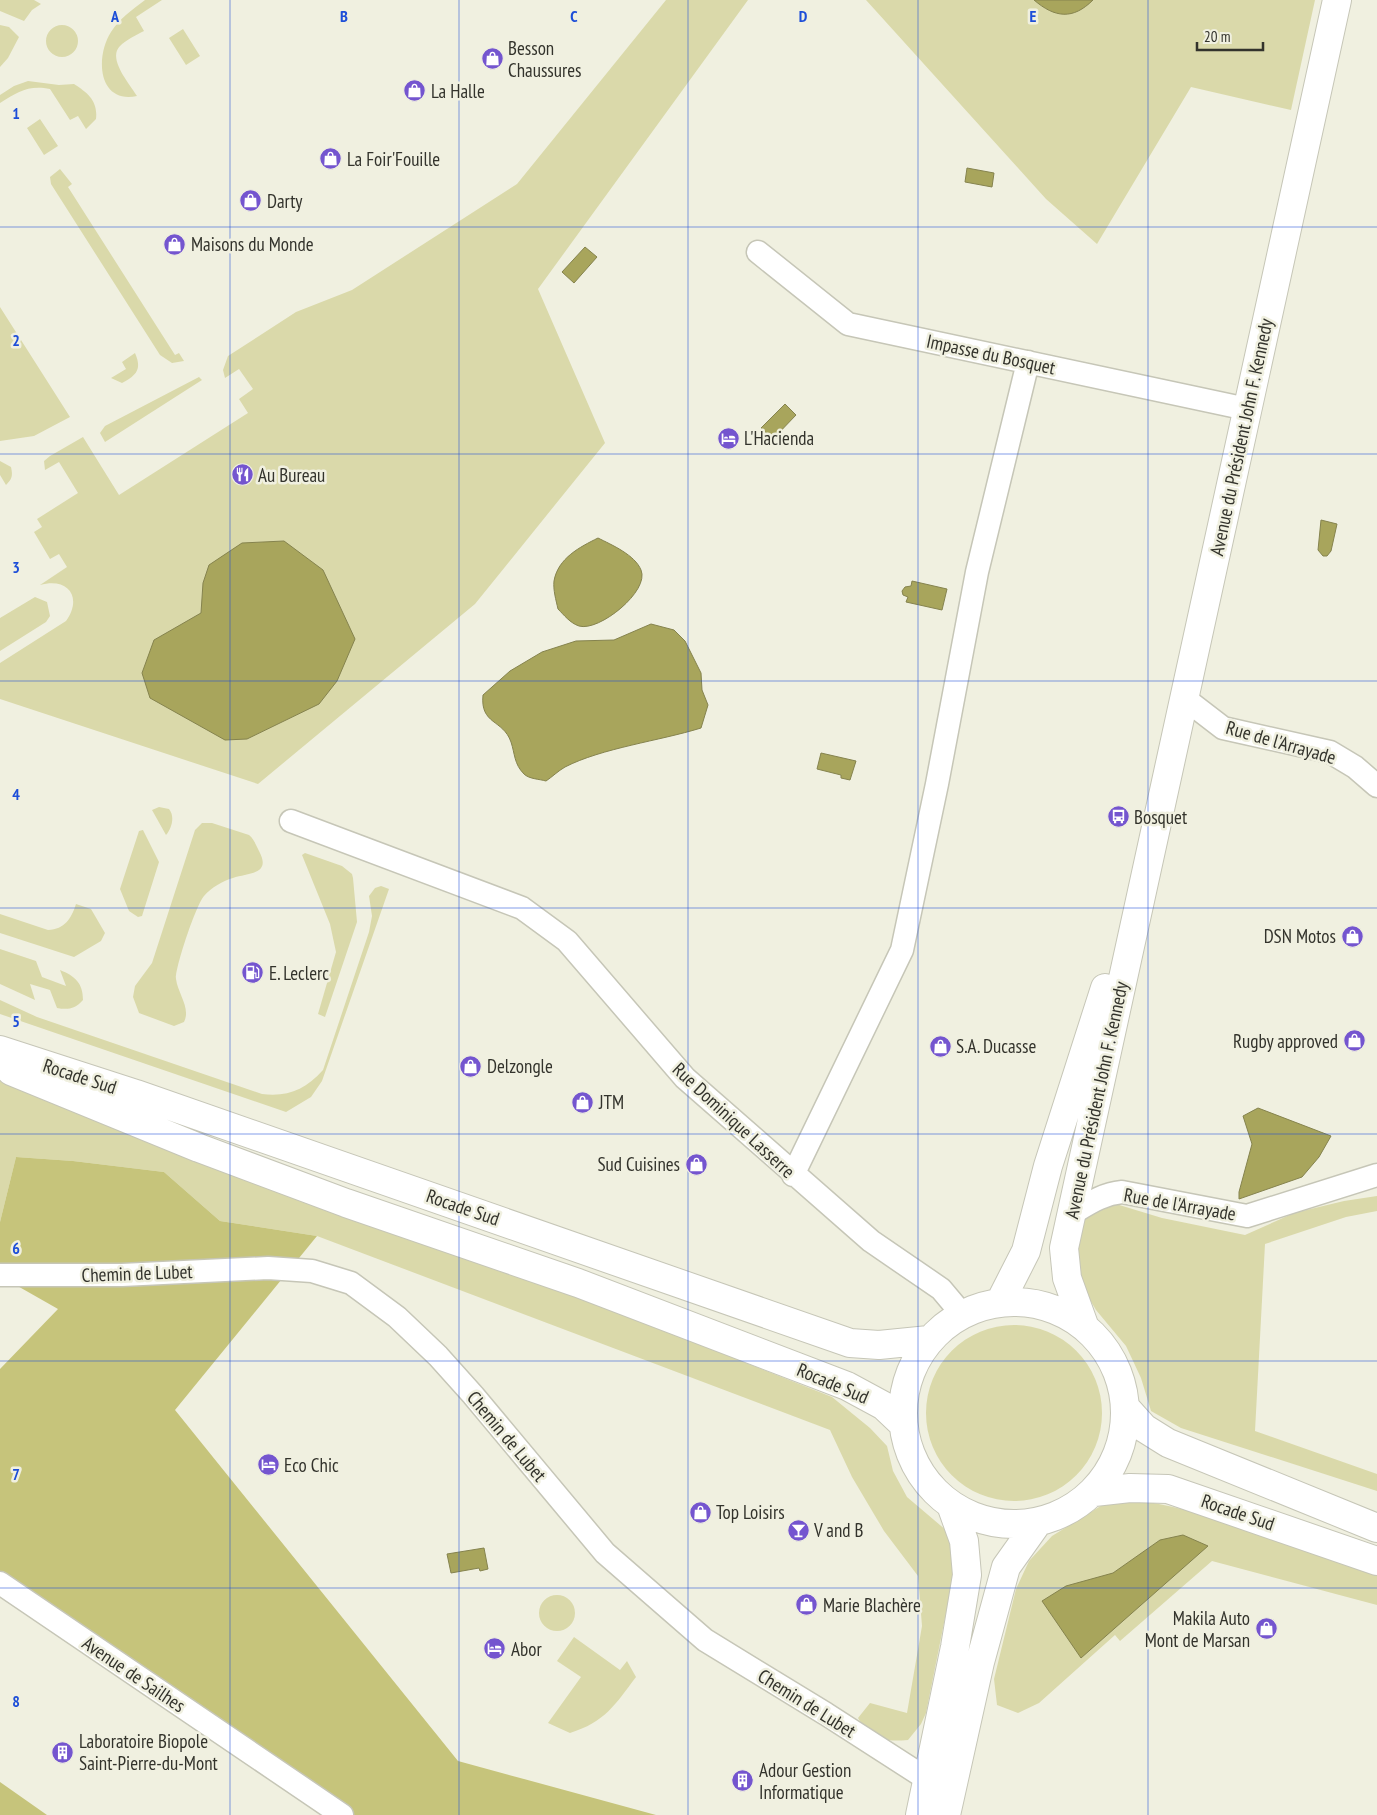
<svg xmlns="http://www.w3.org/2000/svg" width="1377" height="1815" font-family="'PT Sans Narrow',sans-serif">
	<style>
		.green { fill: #dad9aa }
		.forest { fill: #c6c47b }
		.water { fill: #a8a55c; stroke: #85834e }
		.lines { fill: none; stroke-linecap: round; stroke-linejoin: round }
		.minor-casing { stroke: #c6c6b7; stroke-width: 25 }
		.major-casing { stroke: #c6c6b7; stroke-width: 30 }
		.minor { stroke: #fff; stroke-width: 22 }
		.major { stroke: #fff; stroke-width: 28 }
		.grid { fill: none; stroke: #1d4ed8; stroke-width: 1; stroke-opacity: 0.55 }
		.labels { text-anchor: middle; stroke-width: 5; stroke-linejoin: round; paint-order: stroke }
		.poi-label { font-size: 19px; fill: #33332c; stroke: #f0f0e0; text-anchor: start }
		.street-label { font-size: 19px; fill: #33332c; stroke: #f0f0e0 }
		.grid-label { font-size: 16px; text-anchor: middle; font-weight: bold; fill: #1d4ed8; stroke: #f0f0e0; stroke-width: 5; stroke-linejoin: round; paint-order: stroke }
	</style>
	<rect width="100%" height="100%" fill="#f0f0e0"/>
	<path class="green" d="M0,0H34L41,4L32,10L24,21L0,11Z
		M145,0H162L136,17L144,31C136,35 126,40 120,46C107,59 130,84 137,96C98,104 95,57 111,32C119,19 133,9 145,0Z
		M666,0H748L538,289L605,443L475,604L258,784L0,699V663L66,621C83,597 68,577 40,585L67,567L59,554L50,559L34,532L42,527L37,519L78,493L59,462L45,470L44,461L50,456L83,437L119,495L248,413L239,399L253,389L239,369L225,378L223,370L228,356L296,312L352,290L517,184Z
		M866,0H1315L1291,110L1191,87L1097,244L1046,199Z
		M46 41a16 16 0 1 1 32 0a16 16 0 1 1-32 0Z
		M0,25L9,27L19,37L8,58L0,67Z
		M183,29L200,56L186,65L169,38Z
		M28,81L59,85L74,84C88,93 98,101 96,119L86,129L78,116L70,120L50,89C28,85 18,92 0,103V95L14,86Z
		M40,119L58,146L44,155L27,128Z
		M60,169L72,184L68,187L175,355L179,353L184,361L172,363L160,355L51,184L50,177Z
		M0,307L70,417L34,436L0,441Z
		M135,353C142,369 137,375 122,383L111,378L126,369L122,362Z
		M199,377L202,380L105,442L100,433L105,426Z
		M0,461L11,467C13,476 12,479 6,485L0,475Z
		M35,597L47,602L50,616L46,622L0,651V618Z
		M159,807L169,809C175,816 172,828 166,835L152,810Z
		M202,823H212L249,835C254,839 256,845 259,851C272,875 248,873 233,878C222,881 211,888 204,896C196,905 175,968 176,979C178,994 191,1008 184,1022L174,1026L139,1013L133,997L135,986L152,963L195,830Z
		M143,830L159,862L142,916L138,917L129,911L120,889L139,831Z
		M305,853L342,866L352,874L353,878L357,922L325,1017L318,1014L336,952L330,924L302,855Z
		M381,886L389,889L322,1081L311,1097L286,1112L0,1014V1000L37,1017L262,1094C288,1097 305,1090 323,1070L369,932L372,916L369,896L375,888Z
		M76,904L91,909L105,933L101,941L74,957L0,933V914L48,930C65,929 71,919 76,904Z
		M0,949L36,961L42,977L66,986L60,970C75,976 83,983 83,1000C75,1009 68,1010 57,1008L50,990L30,984L35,1000L0,984Z
		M0,1076L270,1188L610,1309L832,1397L870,1428L887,1446L893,1471L907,1497L947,1531L955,1568L926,1713L921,1724L908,1740C884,1742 871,1740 858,1718L870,1703L907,1713L922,1626L918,1576L884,1531L852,1477L830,1430L317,1236L220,1221L164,1172L73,1161L16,1157L0,1222Z
		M1377,1196V1211L1346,1217L1265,1244L1255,1431L1377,1474V1491L1181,1428L1151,1411L1141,1378L1126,1346L1096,1310L1077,1278L1076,1234L1086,1214L1116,1204L1162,1218L1245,1235L1294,1213L1344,1201Z
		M926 1413a88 88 0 1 1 176 0a88 88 0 1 1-176 0Z
		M1129,1499C1214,1511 1296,1545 1377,1572V1605L1212,1561L1120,1641L1115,1635L1039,1703L1018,1713L997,1705L994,1679L1016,1589L1029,1561L1052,1536L1104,1504Z
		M539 1613a18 18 0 1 1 36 0a18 18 0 1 1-36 0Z
		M574,1637L620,1670L627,1661L636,1677C615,1705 605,1722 570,1733L548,1723L581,1677L557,1661Z"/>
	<path class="forest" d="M16,1157L73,1161L164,1172L220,1221L317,1236L175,1410L458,1761L656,1815H322L0,1591V1369L58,1309L0,1276V1222Z
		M0,1782L47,1815H0Z"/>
	<path class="water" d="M1034,0H1093C1073,20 1055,18 1034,0Z
		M967,168L994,173L992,187L965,182Z
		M585,247L597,257L574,283L562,272Z
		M785,404L796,415L773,439L761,428Z
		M1321,520L1337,524L1331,551L1327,556H1323L1318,550Z
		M598,538C612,545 635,555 641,570C650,591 599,632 579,626C570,623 564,615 558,609C556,600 553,590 554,581C558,558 580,547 598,538Z
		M284,541L323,570L355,639L337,681L319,704L247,739L225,740L150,698L142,673L154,640L201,613L203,583L209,565L242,543Z
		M912,581L947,589L942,610L906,602L908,597L903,595L902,591L905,587L911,586Z
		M651,624L674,630L685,641L701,673L702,690L708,705L701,728C659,741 602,748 565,767C558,771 552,777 546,781C539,779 529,779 524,774C514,764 515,754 511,742C503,719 480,725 483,695L510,671L542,652L576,641L614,640Z
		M821,753L856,761L850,780L841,778V775L817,769Z
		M1258,1108L1331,1136L1319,1157L1302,1177L1239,1199V1192L1252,1144L1243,1116Z
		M1183,1535L1208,1546L1081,1658L1042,1601L1066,1586L1113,1573L1160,1540Z
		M484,1548L488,1569L480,1571L479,1568L451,1573L447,1554Z"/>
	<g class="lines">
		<defs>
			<path id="minor" d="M758,252L848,324L1247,409
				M1184,698L1223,728L1330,752L1355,767L1377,786
				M291,821L522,908L567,941L685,1078L871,1241L941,1289L962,1314
				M793,1175L902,950L937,784L977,572L1028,362
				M1071,1214C1088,1204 1102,1194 1122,1192L1247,1216L1377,1175
				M0,1275H122L268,1268L312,1271L351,1283L397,1317L438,1356L473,1395L605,1553L705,1640L826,1714L927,1779L943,1783
				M0,1583L342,1815"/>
			<path id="major" d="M0,1050L136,1094L850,1343L879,1345L929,1340
				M11,1071L199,1148L346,1203L578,1283L847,1386L884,1406L903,1424
				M903 1413a111 111 0 1 1 222 0a111 111 0 1 1-222 0Z
				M1000,1302L1026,1251L1048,1166L1105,988
				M1084,1325L1067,1278L1064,1248L1337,0
				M1126,1408L1144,1428L1168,1443L1377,1528
				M1094,1492L1130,1488L1168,1489L1377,1561
				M920,1815L955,1647L967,1575L964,1541L951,1505
				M946,1815L980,1662L1006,1567L1038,1522"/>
		</defs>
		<use href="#minor" class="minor-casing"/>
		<use href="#major" class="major-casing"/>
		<use href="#minor" class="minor"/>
		<use href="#major" class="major"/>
	</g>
	<path class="grid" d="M230,0V1815M459,0V1815M688,0V1815M918,0V1815M1148,0V1815M0,227H1377M0,454H1377M0,681H1377M0,908H1377M0,1134H1377M0,1361H1377M0,1588H1377"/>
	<defs>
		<symbol id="shop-disc" viewBox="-11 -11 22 22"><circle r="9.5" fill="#7455cf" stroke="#f0f0e0"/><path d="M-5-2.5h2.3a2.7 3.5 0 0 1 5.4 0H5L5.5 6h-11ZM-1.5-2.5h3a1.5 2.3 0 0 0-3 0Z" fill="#fff"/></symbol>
		<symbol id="hotel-disc" viewBox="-11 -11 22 22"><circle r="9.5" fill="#7455cf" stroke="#f0f0e0"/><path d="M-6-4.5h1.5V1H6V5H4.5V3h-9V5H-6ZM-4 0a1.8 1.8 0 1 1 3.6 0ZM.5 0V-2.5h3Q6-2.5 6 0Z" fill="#fff"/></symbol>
		<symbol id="restaurant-disc" viewBox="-11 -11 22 22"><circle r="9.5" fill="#7455cf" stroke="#f0f0e0"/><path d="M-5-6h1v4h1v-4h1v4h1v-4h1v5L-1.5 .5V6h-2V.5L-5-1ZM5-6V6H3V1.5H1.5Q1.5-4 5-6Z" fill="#fff"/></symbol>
		<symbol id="bus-disc" viewBox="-11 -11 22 22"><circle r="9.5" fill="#7455cf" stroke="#f0f0e0"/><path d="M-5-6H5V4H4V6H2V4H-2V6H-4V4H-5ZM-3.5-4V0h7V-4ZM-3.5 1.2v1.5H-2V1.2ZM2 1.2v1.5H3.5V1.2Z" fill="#fff"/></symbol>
		<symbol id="fuel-disc" viewBox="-11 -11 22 22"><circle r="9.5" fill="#7455cf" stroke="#f0f0e0"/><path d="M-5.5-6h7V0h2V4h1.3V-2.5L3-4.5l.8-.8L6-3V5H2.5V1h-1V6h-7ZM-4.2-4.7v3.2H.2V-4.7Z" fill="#fff"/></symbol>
		<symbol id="bar-disc" viewBox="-11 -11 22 22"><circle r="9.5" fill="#7455cf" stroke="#f0f0e0"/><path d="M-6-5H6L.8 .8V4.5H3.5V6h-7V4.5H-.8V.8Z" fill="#fff"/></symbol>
		<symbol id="building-disc" viewBox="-11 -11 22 22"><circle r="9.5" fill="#7455cf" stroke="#f0f0e0"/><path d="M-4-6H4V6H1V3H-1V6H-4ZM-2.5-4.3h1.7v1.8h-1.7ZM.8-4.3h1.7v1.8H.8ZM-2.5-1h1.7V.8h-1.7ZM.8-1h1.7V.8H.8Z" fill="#fff"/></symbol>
	</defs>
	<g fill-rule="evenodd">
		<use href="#shop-disc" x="480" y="46" width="25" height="25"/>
		<use href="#shop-disc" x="402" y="78" width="25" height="25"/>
		<use href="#shop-disc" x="318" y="146" width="25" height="25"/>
		<use href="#shop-disc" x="238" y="188" width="25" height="25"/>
		<use href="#shop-disc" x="162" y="232" width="25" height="25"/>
		<use href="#hotel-disc" x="716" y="426" width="25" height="25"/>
		<use href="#restaurant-disc" x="230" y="462" width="25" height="25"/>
		<use href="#bus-disc" x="1106" y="804" width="25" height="25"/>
		<use href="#shop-disc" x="1340" y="924" width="25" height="25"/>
		<use href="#fuel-disc" x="240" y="960" width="25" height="25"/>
		<use href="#shop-disc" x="1342" y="1028" width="25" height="25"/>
		<use href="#shop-disc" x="928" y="1034" width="25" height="25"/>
		<use href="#shop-disc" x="458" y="1054" width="25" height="25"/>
		<use href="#shop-disc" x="570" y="1090" width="25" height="25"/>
		<use href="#shop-disc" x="684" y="1152" width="25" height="25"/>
		<use href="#hotel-disc" x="256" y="1452" width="25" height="25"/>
		<use href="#shop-disc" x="688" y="1500" width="25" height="25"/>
		<use href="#bar-disc" x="786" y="1518" width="25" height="25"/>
		<use href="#shop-disc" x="794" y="1592" width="25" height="25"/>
		<use href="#shop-disc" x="1254" y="1616" width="25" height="25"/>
		<use href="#hotel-disc" x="482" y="1636" width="25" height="25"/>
		<use href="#building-disc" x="50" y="1740" width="25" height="25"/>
		<use href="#building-disc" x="730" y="1768" width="25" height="25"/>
	</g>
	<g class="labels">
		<g class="poi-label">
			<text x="508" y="55">Besson<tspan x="508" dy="22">Chaussures</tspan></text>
			<text x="431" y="98">La Halle</text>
			<text x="347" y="166">La Foir'Fouille</text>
			<text x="267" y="208">Darty</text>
			<text x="191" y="251">Maisons du Monde</text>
			<text x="744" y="445">L'Hacienda</text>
			<text x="258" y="482">Au Bureau</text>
			<text x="1134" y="824">Bosquet</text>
			<text x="1336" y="943" text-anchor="end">DSN Motos</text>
			<text x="269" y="980">E. Leclerc</text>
			<text x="1338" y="1048" text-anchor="end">Rugby approved</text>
			<text x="956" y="1053">S.A. Ducasse</text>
			<text x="487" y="1073">Delzongle</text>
			<text x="599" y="1109">JTM</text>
			<text x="680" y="1171" text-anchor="end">Sud Cuisines</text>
			<text x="284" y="1472">Eco Chic</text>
			<text x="716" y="1519">Top Loisirs</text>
			<text x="814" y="1537">V and B</text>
			<text x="823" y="1612">Marie Blachère</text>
			<text x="1250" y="1625" text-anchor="end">Makila Auto<tspan x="1250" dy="22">Mont de Marsan</tspan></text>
			<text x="511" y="1656">Abor</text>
			<text x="79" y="1748">Laboratoire Biopole<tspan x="79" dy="22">Saint-Pierre-du-Mont</tspan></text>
			<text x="759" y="1777">Adour Gestion<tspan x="759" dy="22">Informatique</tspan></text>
		</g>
		<g class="street-label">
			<text transform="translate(991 354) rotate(12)" y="7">Impasse du Bosquet</text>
			<text transform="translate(1241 437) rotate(-78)" y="7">Avenue du Président John F. Kennedy</text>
			<text transform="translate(1281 742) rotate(16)" y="7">Rue de l'Arrayade</text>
			<text transform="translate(80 1076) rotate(18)" y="7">Rocade Sud</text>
			<text transform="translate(1096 1100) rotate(-78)" y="7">Avenue du Président John F. Kennedy</text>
			<text transform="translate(734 1120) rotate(43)" y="7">Rue Dominique Lasserre</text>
			<text transform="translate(1180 1204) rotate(10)" y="7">Rue de l'Arrayade</text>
			<text transform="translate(463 1207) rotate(19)" y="7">Rocade Sud</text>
			<text transform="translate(137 1273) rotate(-2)" y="7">Chemin de Lubet</text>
			<text transform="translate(833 1383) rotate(23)" y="7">Rocade Sud</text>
			<text transform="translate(507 1436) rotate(50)" y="7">Chemin de Lubet</text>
			<text transform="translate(1238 1512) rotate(19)" y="7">Rocade Sud</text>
			<text transform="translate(134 1674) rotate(34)" y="7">Avenue de Sailhes</text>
			<text transform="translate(807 1703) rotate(32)" y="7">Chemin de Lubet</text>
		</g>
	</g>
	<g class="grid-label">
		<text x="115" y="22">A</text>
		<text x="344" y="22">B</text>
		<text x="574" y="22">C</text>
		<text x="803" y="22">D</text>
		<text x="1033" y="22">E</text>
		<text x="16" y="119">1</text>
		<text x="16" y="346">2</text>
		<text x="16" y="573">3</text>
		<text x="16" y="800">4</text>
		<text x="16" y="1027">5</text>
		<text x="16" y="1254">6</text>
		<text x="16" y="1480">7</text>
		<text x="16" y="1707">8</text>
	</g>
	<path d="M1197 42v8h66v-8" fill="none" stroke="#33332c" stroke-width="2.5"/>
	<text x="1204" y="42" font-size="15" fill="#33332c" stroke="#f0f0e0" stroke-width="4" paint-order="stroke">20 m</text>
</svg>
